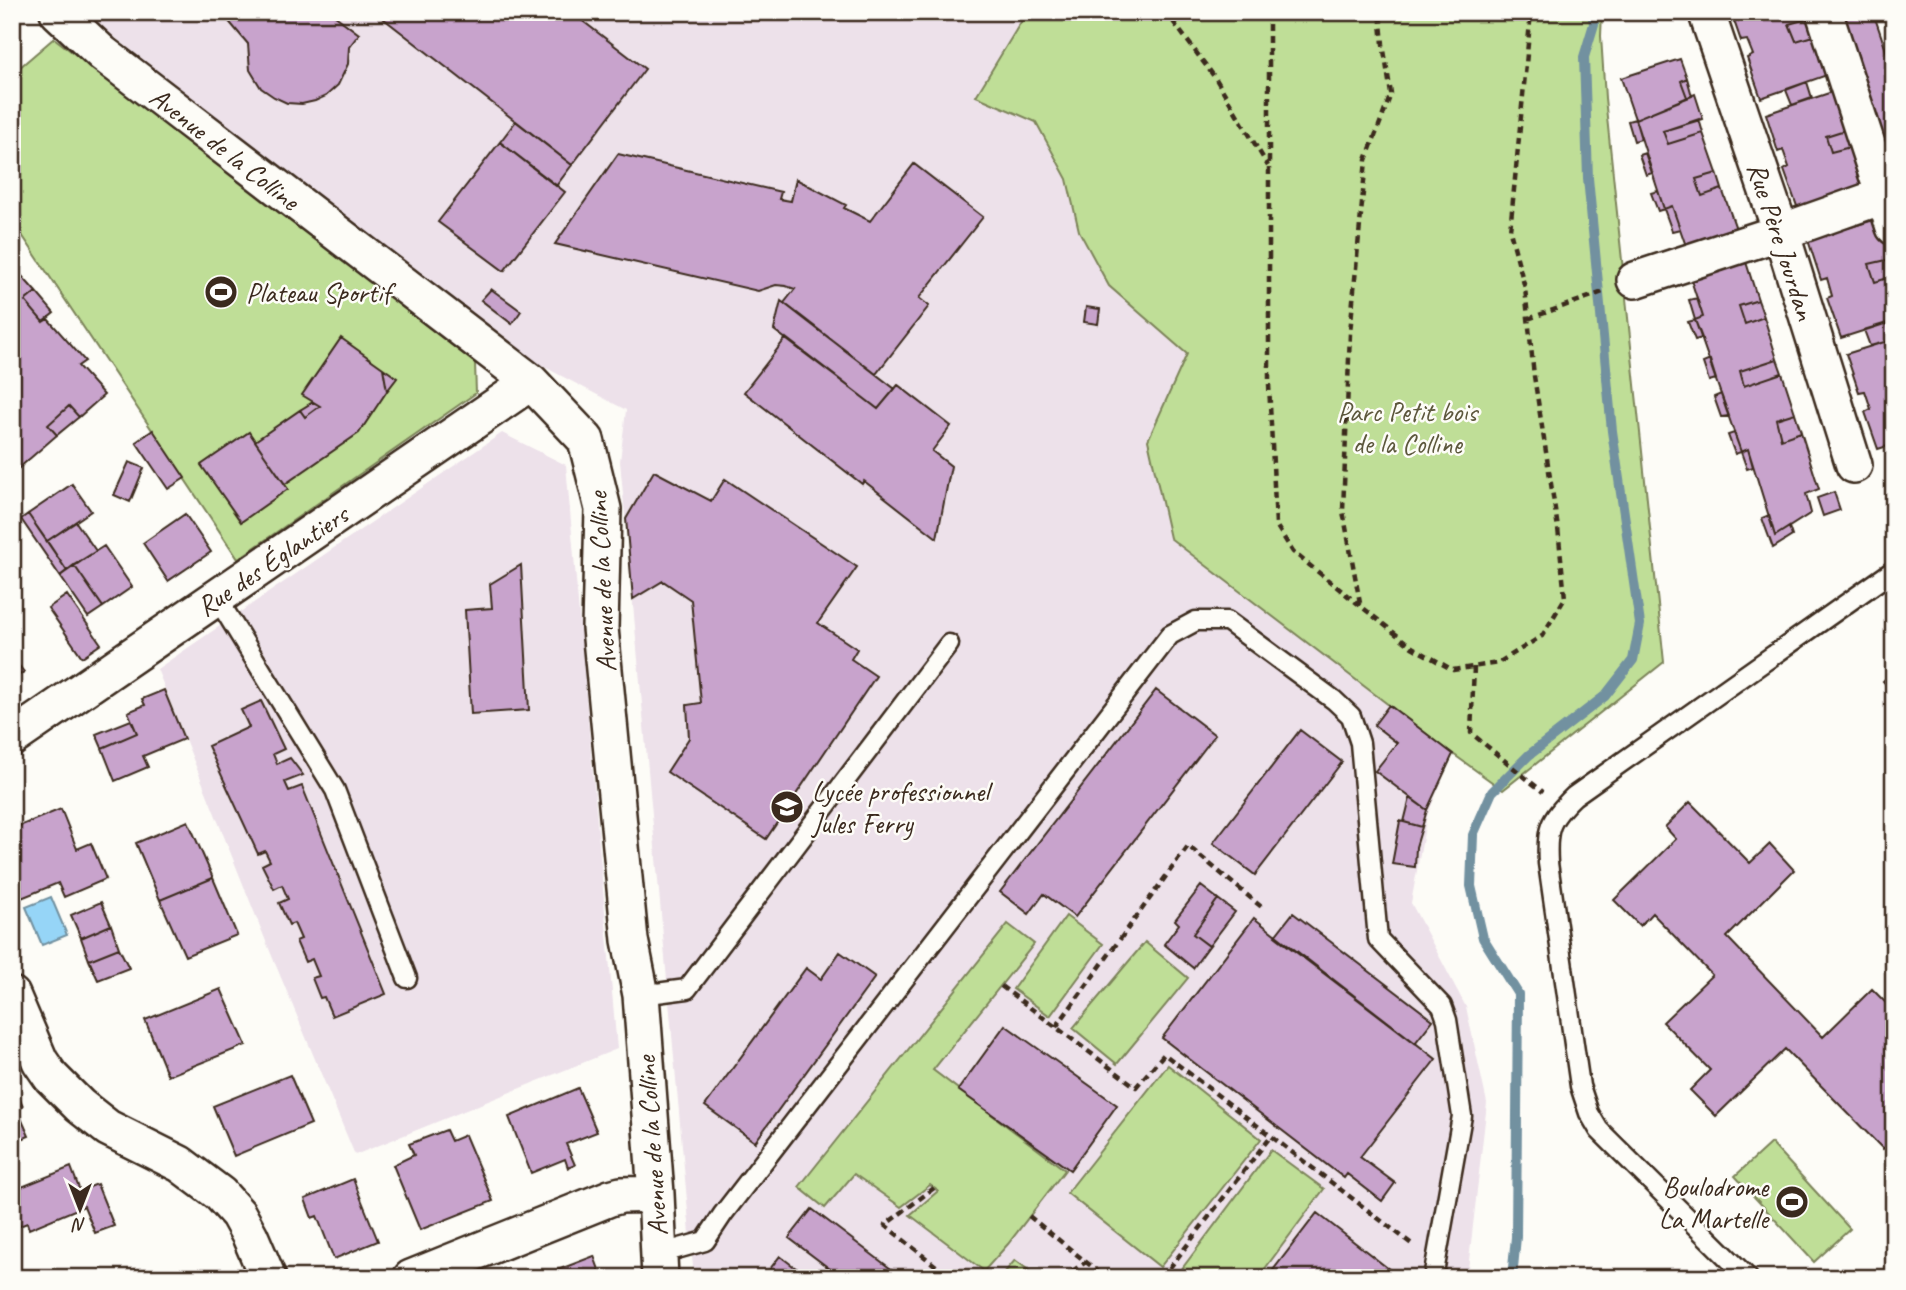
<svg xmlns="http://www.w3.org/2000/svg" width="1906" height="1290" font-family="Caveat,sans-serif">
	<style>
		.built { fill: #ede1ea }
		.green { fill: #bfde97; stroke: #7d845a; stroke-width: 2 }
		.water { fill: #96d5f7; stroke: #7291a0; stroke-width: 2 }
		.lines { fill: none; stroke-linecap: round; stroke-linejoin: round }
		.stream { stroke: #7291a0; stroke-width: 10 }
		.building { fill: #c8a3cc; stroke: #3b2a1e; stroke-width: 2 }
		.lane-casing { stroke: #3b2a1e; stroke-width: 23 }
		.street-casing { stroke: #3b2a1e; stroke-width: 40 }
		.path { stroke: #3b2a1e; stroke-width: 4.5; stroke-dasharray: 7 5; stroke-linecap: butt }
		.lane { stroke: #fdfcf7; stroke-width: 18 }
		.street { stroke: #fdfcf7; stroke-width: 35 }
		.labels { text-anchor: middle; stroke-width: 5; stroke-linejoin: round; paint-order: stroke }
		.street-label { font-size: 28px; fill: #3b2a1e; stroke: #fdfcf7 }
		.poi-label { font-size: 28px; fill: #3b2a1e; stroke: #fdfcf7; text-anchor: start }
		.park-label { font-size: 28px; fill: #5c573c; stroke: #fdfcf7 }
	</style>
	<rect width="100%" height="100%" fill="#fdfcf7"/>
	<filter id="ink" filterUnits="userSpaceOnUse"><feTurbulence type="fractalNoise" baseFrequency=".0143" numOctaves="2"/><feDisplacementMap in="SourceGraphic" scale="14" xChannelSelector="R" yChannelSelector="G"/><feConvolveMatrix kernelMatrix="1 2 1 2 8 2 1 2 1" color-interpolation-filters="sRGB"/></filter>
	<g filter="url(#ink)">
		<path class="built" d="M83,12H612L622,20L647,12H1027L977,96L1036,122L1067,179L1079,231L1109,285L1187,354L1148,440L1170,538L1453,754L1427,816L1411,903L1466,1007L1487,1103L1467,1278H694L620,461L626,410L499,343Z
			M502,433L566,465L617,1049L355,1155L267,944L157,669Z"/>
		<path class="green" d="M1027,12H1602L1601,36L1605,98L1664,662L1503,790L1453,754L1170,538L1148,440L1187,354L1109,286L1079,231L1067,179L1036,122L976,96Z
			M54,38L475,363L476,393L238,559L12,220V74Z
			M1066,916L1103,944L1050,1016L1013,989Z
			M1008,924L1034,944L933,1070L1065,1170L1008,1244L984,1271L910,1215L938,1191L930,1185L901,1207L854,1174L825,1208L799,1187Z
			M1145,942L1188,978L1117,1064L1073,1028Z
			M1168,1065L1261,1139L1160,1267L1067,1193Z
			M1771,1143L1850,1229L1814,1262L1735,1176Z
			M1271,1150L1324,1189L1258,1278H1175Z
			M1015,1260L1039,1278H1000Z"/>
		<path class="water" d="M51,897L67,935L42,945L26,907Z"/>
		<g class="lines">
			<path class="stream" d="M1512,1278L1516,1237L1518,994L1483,938L1471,886L1473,835L1492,792L1529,755L1605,696L1633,660L1640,624L1612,431L1588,178L1584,57L1594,24L1592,12"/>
		</g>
		<path class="building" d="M221,12H330L359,34L349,47L348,64L338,85L326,96L315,101L302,104L287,103L274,97L261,88L250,70L248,44Z
			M375,12H571L645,69L572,165Z
			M1731,12H1809L1810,18L1789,24L1796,41L1816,35L1830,74L1761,98L1747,58L1753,55L1747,40L1741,41Z
			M1843,12H1873L1894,74V169Z
			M1810,18L1816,35L1796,41L1789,24Z
			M1680,59L1687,78L1681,81L1687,97L1692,96L1635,119L1621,78Z
			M1687,78L1692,96L1687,97L1681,81Z
			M1807,82L1812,98L1792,105L1786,90Z
			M1835,91L1848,129L1826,136L1831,152L1854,146L1868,186L1798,209L1784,170L1789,167L1783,150L1778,152L1766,114Z
			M1695,94L1703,119L1663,131L1668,144L1703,133L1717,173L1696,179L1702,196L1722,189L1736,229L1686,246L1672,206L1664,209L1635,119Z
			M1635,119L1641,139L1634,141L1628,121Z
			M1699,119L1703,133L1668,144L1663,131Z
			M516,121L572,165L556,186L500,142Z
			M1848,129L1854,146L1831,152L1826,136Z
			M500,142L565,192L504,271L438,222Z
			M1645,153L1652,173L1646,175L1639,155Z
			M618,154L781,192L779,199L791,201L796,179L846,205L844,208L870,221L914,164L983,217L919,298L929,306L876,374L784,303L795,289L786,286L776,285L758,291L555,244Z
			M1717,173L1722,189L1702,196L1696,179Z
			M1658,191L1664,209L1658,211L1651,193Z
			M1672,206L1680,229L1672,231L1664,209Z
			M1877,219L1891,259L1869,264L1875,282L1894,276V321L1841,338L1827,298L1832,296L1827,278L1821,280L1808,240Z
			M1891,259L1894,276L1875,282L1869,264Z
			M1746,262L1758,300L1739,306L1745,324L1764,317L1777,359L1740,371L1744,386L1782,373L1795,413L1776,419L1781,439L1801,432L1819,489L1806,494L1811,513L1775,536L1748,449L1741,452L1695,320L1703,317L1691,280Z
			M12,265L36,292L25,301L43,322L48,319L85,361L78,366L104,395L79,417L69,406L48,425L57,435L12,474Z
			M491,289L521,311L512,324L481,300Z
			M36,292L54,313L43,322L25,301Z
			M1697,298L1703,317L1695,320L1689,300Z
			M1758,300L1764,317L1745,324L1739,306Z
			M781,301L895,389L878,409L774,330Z
			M1086,307L1100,309L1098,324L1084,322Z
			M1695,320L1702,338L1695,340L1688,322Z
			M1887,323L1892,340L1870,346L1864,330Z
			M341,338L383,368L387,391L359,433L285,484L255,441L300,410L305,417L320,406L302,395Z
			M786,338L878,409L898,385L951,426L932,451L951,466L937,538L864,481L862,484L744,392Z
			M1894,339V444L1878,449L1865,412L1871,409L1865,391L1859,392L1846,354Z
			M1777,359L1782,373L1744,386L1740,371Z
			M1710,360L1716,379L1709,381L1703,363Z
			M383,368L397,378L387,391Z
			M1721,394L1729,416L1721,417L1714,397Z
			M313,402L320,406L305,417L300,410Z
			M69,406L79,417L57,435L48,425Z
			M1795,413L1801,432L1781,439L1776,419Z
			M153,430L185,478L168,489L136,442Z
			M249,432L288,489L241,522L201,465Z
			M1734,433L1741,452L1735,454L1728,435Z
			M1748,449L1753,467L1747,469L1741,452Z
			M129,462L144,468L130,502L114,495Z
			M654,471L711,501L725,479L857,567L818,623L857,649L851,659L876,676L766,839L667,772L689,738L687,705L701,703L691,600L663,581L633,599L626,519Z
			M72,484L91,511L47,541L28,514Z
			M1834,492L1840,510L1823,516L1817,498Z
			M28,514L67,571L60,576L21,519Z
			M185,514L211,552L168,581L143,543Z
			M1769,515L1775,536L1789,527L1792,536L1773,548L1762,518Z
			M76,522L96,551L67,571L47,541Z
			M104,546L132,587L103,607L74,565Z
			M74,565L103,607L88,617L60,576Z
			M521,565L529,710L471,714L465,610L492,608L490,584Z
			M67,595L101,644L82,657L48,608Z
			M12,657L24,672L12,680Z
			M1894,671V693L1883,681Z
			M164,690L184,739L143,756L148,767L115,781L102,748L137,733L128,712L145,705L142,699Z
			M1156,690L1215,735L1075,917L1044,894L1029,914L1000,892Z
			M261,701L284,749L273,754L277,764L290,758L303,775L285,782L289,791L302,786L386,994L332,1016L324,997L320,998L312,978L319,976L312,959L305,962L296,941L301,939L294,923L289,925L279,903L288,899L282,885L274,889L262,865L270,861L265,851L258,854L208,746L249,727L241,710Z
			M1389,705L1453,754L1427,810L1375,771L1397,743L1374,725Z
			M131,720L137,733L102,748L96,734Z
			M1300,730L1342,762L1255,875L1213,843Z
			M1410,798L1427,810L1422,827L1404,822Z
			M1690,802L1750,863L1770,844L1794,870L1727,937L1823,1037L1872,989L1894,1011V1138L1883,1149L1785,1049L1716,1116L1690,1090L1710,1070L1663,1022L1712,975L1652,913L1640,926L1614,900L1676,839L1665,827Z
			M61,809L77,849L91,843L106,879L64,897L58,883L14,901L12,897V829Z
			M188,821L213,878L160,900L136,843Z
			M1400,821L1422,827L1416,847L1415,867L1392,864Z
			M213,878L237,935L185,956L160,900Z
			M1201,886L1218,899L1193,934L1209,946L1193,968L1164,944L1179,924L1175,920Z
			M1218,899L1235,912L1209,946L1193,934Z
			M101,902L111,925L81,938L71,915Z
			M1293,913L1433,1020L1415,1043L1275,936Z
			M1254,918L1436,1059L1360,1157L1395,1183L1382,1201L1347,1174L1344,1178L1162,1038Z
			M111,925L119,948L89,960L81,938Z
			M119,948L129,968L98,980L89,960Z
			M840,952L875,977L755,1142L705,1106L806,968L821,979Z
			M221,989L246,1045L168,1076L145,1020Z
			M1005,1025L1117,1105L1070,1170L958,1090Z
			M290,1075L311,1124L234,1156L213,1106Z
			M578,1088L597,1132L566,1144L575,1165L568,1168L565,1159L531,1173L509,1117Z
			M12,1098L14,1102L20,1100L23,1107L17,1109L29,1136L12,1143Z
			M446,1130L451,1141L465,1135L493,1201L420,1230L393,1165L414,1155L409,1144Z
			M71,1167L80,1191L97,1184L114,1226L95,1233L84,1206L29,1229L27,1223L12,1229V1198L16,1197L14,1190Z
			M353,1179L378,1241L334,1259L317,1216L312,1218L305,1199Z
			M812,1209L903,1278H842L789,1238Z
			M1317,1213L1390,1270L1384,1278H1267Z
			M594,1256L602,1278H542V1276Z
			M780,1256L809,1278H763Z"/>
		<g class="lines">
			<defs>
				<path id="lane" d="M217,598L335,790L407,978
					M641,995L687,989L949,644
					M659,1254L705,1241L723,1214L1170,635L1196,621H1227L1334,700L1351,716L1360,743L1378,939L1442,1006L1447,1020L1462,1116L1433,1278
					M1748,1278L1599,1130L1589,1113L1580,1086L1548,863C1546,829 1549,820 1574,796L1894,570"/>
				<path id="street" d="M58,12L102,53L531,382L586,440L603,509L600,628L630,940L641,995L656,1194L660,1278
					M1824,12L1894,227
					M1708,17L1781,232L1854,465
					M1635,280L1781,232L1894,192
					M12,738L531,382
					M12,995L40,1061L51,1077L80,1106L108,1128L180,1164L220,1194L238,1214L250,1236L268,1278
					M411,1278L610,1198L621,1195L656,1194"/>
			</defs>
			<use href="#lane" class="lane-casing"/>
			<use href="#street" class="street-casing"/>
			<path class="path" d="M1166,12L1216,79L1268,166
				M1269,12V384L1276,525L1293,552L1412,647L1453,670L1498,663L1542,636L1565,598L1558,528L1534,376L1525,288L1510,231L1531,12
				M1528,319L1603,292
				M1360,603L1343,511L1350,333L1366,160L1391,94L1383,44L1380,12
				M1474,667L1471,733L1543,792
				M1001,986L1136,1087L1164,1054L1413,1245
				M1056,1027L1188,846L1264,909
				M934,1188L885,1225L951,1278
				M1029,1216L1106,1278
				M1062,1278L1086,1262
				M1162,1278L1270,1137"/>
			<use href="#lane" class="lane"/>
			<use href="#street" class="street"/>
		</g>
	</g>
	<defs>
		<symbol id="stadium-disc" viewBox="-11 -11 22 22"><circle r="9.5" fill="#3b2a1e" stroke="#fdfcf7"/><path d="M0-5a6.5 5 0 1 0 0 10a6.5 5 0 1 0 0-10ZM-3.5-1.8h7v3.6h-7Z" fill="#fff"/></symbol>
		<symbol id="school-disc" viewBox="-11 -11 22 22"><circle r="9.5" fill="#3b2a1e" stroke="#fdfcf7"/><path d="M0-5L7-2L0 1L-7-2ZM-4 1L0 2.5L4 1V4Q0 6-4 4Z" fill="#fff"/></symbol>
	</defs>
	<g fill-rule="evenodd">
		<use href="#stadium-disc" x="202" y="273" width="38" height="38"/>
		<use href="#school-disc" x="768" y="788" width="38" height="38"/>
		<use href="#stadium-disc" x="1773" y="1183" width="38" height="38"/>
	</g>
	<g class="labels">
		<g class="street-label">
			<text transform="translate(225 148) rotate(38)" y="10">Avenue de la Colline</text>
			<text transform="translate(1782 241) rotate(72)" y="10">Rue Père Jourdan</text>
			<text transform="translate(272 560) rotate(-34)" y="10">Rue des Églantiers</text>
			<text transform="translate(601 582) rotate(-93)" y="10">Avenue de la Colline</text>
			<text transform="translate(651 1146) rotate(-94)" y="10">Avenue de la Colline</text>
		</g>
		<g class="poi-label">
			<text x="246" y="302">Plateau Sportif</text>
			<text x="812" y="801">Lycée professionnel<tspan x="812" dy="32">Jules Ferry</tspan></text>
			<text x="1768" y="1196" text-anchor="end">Boulodrome<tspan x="1768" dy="32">La Martelle</tspan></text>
		</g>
		<g class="park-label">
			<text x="1407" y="421">Parc Petit bois<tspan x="1407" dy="32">de la Colline</tspan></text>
		</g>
	</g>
	<rect width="1906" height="1290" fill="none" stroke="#fdfcf7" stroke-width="42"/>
	<rect x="21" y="21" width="1864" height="1248" fill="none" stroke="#3b2a1e" stroke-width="2.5" filter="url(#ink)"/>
	<g transform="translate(80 1209) rotate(180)" stroke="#fdfcf7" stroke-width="5" paint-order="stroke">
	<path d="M0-5L12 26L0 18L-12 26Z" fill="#3b2a1e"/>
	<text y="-10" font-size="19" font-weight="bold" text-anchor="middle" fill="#3b2a1e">N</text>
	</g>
</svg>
